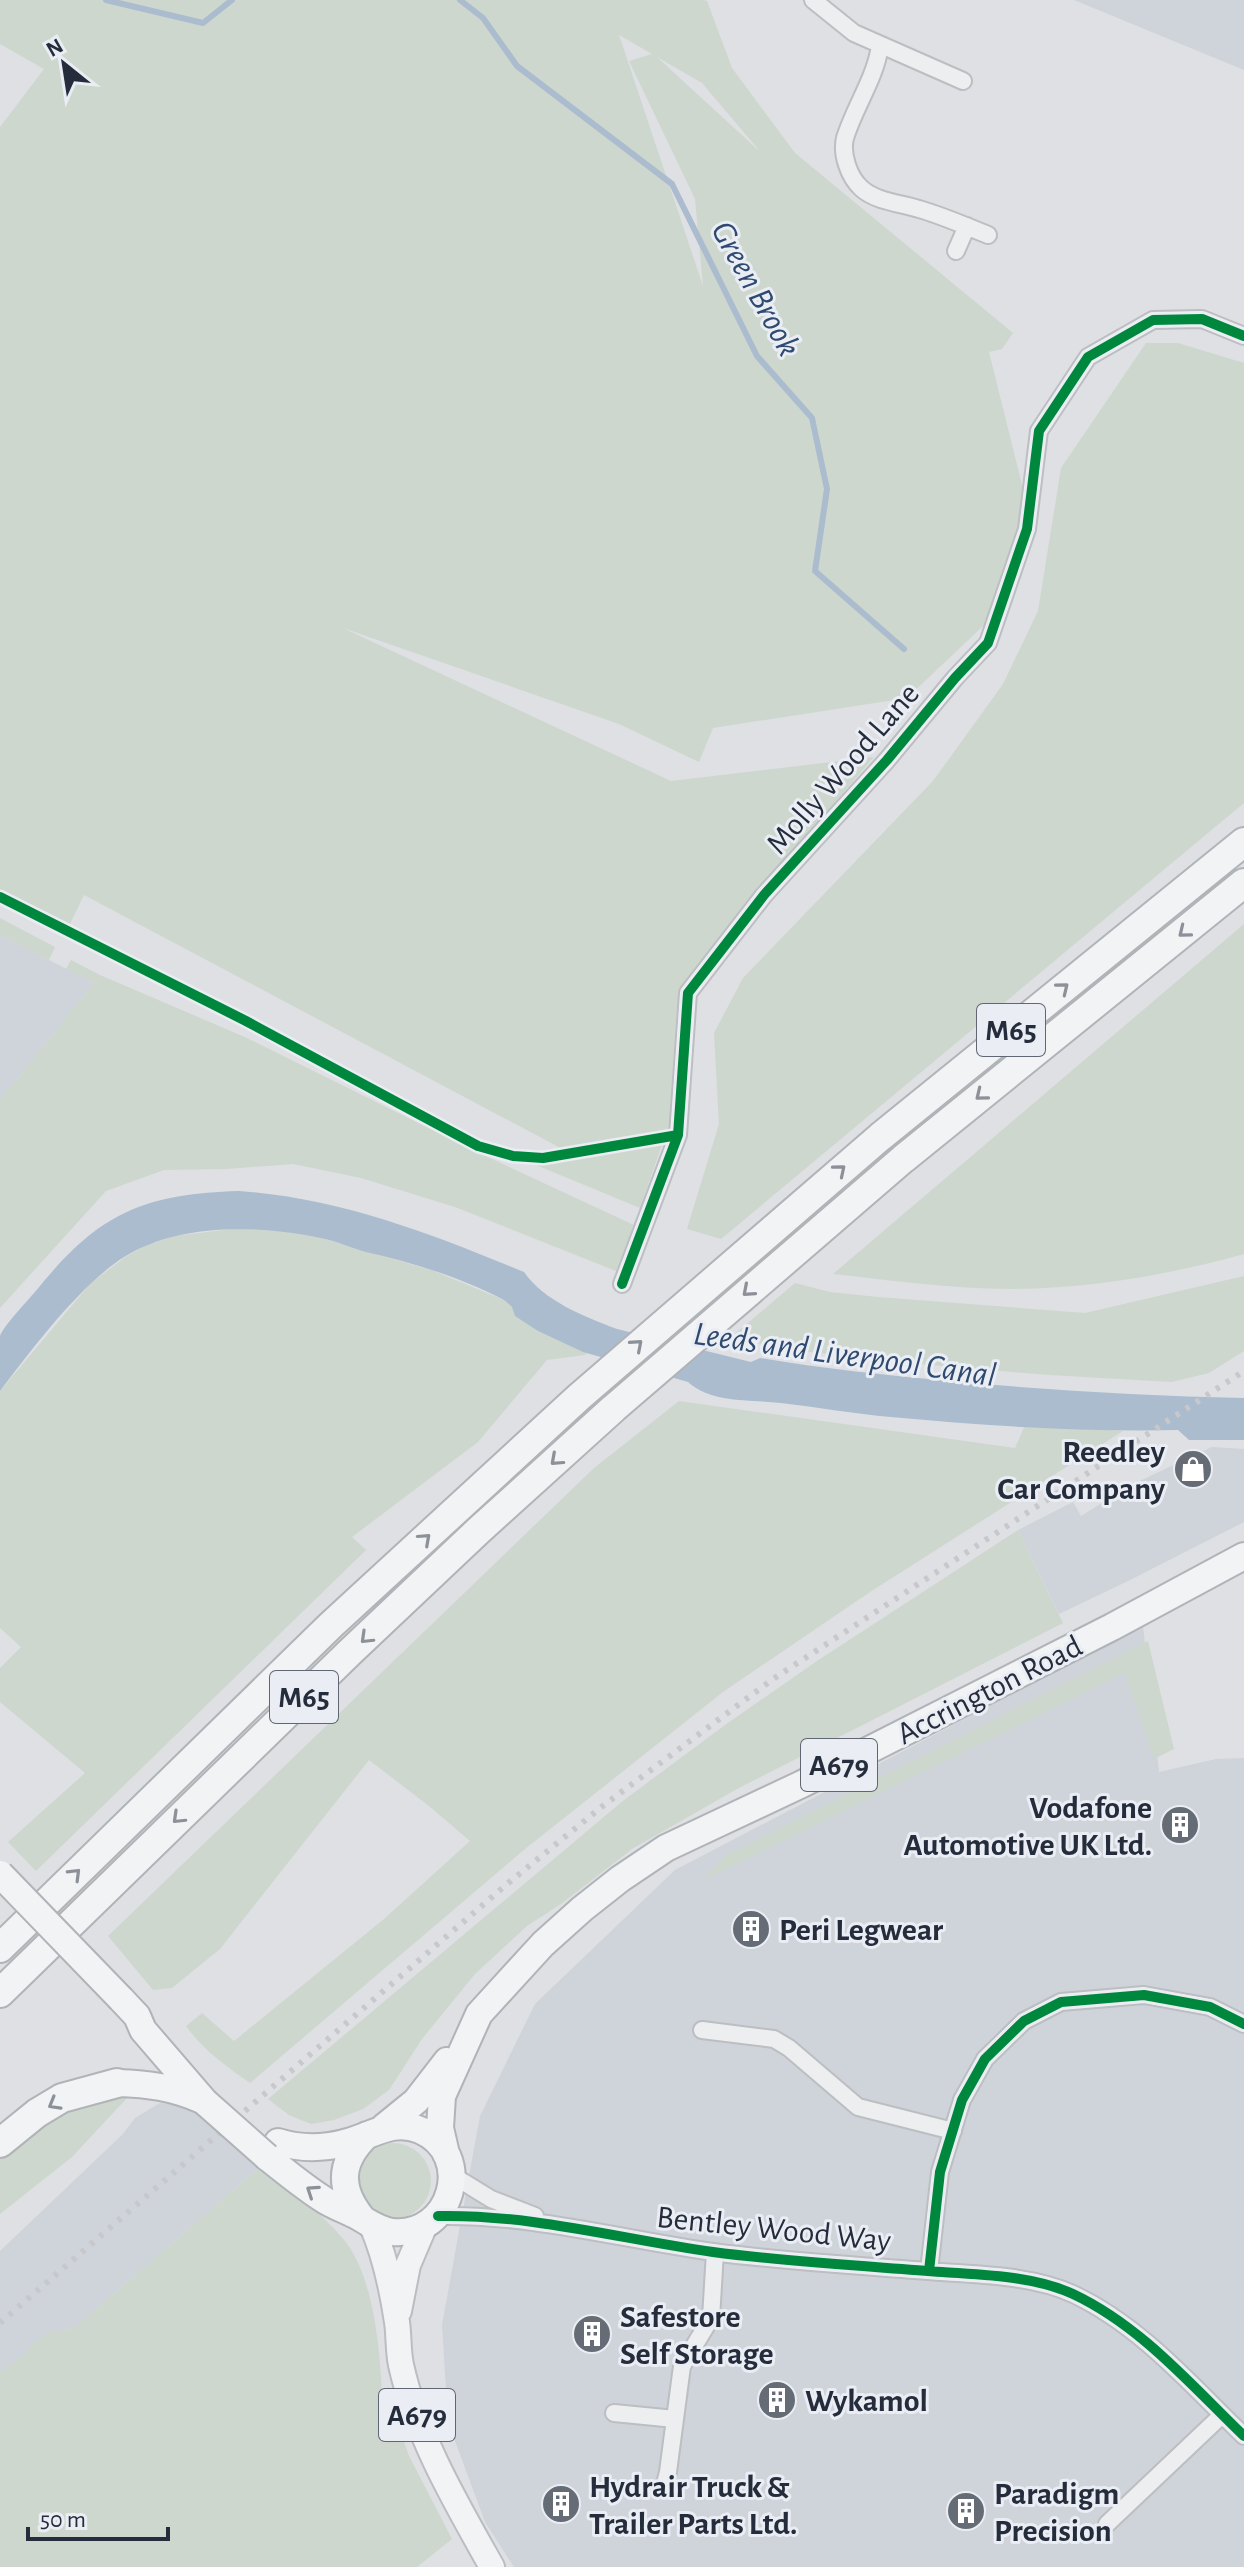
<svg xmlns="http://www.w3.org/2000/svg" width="1244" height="2567" font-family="'Alegreya Sans',sans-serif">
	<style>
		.built { fill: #cfd3da }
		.green { fill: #ced7ce; fill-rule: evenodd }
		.water { fill: #abbccf }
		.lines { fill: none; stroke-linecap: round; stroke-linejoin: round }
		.stream { stroke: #abbccf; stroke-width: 6 }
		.minor-casing { stroke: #bcbec1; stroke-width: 20 }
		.primary-casing { stroke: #babdc1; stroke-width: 28 }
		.trunk-casing { stroke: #b0b3b8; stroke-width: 30 }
		.motorway-casing { stroke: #b0b3b8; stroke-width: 32 }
		.minor { stroke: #edeef0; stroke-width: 16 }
		.primary { stroke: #f2f3f4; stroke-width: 24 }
		.trunk { stroke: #f2f3f4; stroke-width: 26 }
		.motorway { stroke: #f2f3f4; stroke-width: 28 }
		.rail { stroke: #c7c8cb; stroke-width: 6; stroke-dasharray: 4 8; stroke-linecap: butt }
		.trunk-bridge-casing { stroke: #b0b3b8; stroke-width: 30; stroke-linecap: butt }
		.trunk-bridge { stroke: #f2f3f4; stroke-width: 26 }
		.cycleway-casing { stroke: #eaeef4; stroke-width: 15 }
		.cycleway { stroke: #00873e; stroke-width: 10 }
		.oneway { stroke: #8c9098 }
		.labels { text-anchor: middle; stroke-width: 6; stroke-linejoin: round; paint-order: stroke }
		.shield { fill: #eaeef4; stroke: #606773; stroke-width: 2 }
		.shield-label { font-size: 30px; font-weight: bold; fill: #252d3c }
		.street-label { font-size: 32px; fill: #252d3c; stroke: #eaeef4 }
		.poi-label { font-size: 32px; font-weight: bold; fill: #252d3c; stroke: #eaeef4; text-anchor: start }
		.water-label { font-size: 34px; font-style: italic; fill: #2f4a70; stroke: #eaeef4 }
	</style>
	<rect width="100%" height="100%" fill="#dee0e3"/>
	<path class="built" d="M1074,0H1244V70Z
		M0,935L94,983L0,1100Z
		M1212,1447L1244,1449V1522L1128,1581L1059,1614L1018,1530L1073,1502L1081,1516L1129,1486Z
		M1143,1626L1159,1772L1216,1759L1244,1758V2567H514L485,2522L448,2422L442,2325L480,2116L535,2004L675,1870Z
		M160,2103L177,2105L207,2118L262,2165L74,2328L60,2332L0,2372V2251L123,2134L135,2118Z"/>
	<path class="green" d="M0,0H704L707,1L732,68L795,153L1013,333L1002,349L989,352L1029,513L999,611L907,698L713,728L699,762L619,724L343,628L671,781L874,757L745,907L677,1007L668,1136L570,1153L84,895L69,926L0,890V127L44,69L0,44ZM619,35L652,54L629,61L695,199L703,286ZM657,57L702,83L758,149H757Z
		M1146,343H1178L1244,363V803L721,1239L687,1229L719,1124L714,1033L743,978L933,781L1003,684L1038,611L1061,468Z
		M0,918L55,947L49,960L0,935Z
		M1244,924V1254C1168,1275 1088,1289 1009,1289C953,1289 889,1280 833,1274Z
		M71,960L100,975L247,1038L477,1152L634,1225L616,1271L455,1207L361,1178L293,1164L226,1169L164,1170L106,1191L0,1308V1100L94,983L66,969Z
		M660,1141L663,1142L640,1208L524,1160L549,1161Z
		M240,1228L298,1233L329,1240L434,1271L504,1300L538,1331L587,1353L585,1355L547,1360L478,1442L352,1537L366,1550L36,1871L8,1842L85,1773L0,1702V1668L21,1647L0,1628V1391L90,1284L125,1257L147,1245L174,1236Z
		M1244,1276V1351L1209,1373L1172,1382L1049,1375L919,1364L801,1351L730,1338L795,1283L830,1292L878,1297L1085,1313Z
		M679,1401L1015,1448L1025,1425L1123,1431L870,1592L723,1692L525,1849L250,2083C226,2066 203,2050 186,2026L202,2013L234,2041L384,1919L470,1841L429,1806L369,1760L220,1949L172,1988L153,1990L108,1936L594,1468Z
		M1018,1530L1063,1623L737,1789L632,1849L561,1904L527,1926L475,1974L422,2039L389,2090L363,2109L334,2120L311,2124L289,2115L268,2099L624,1800L725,1725L817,1661Z
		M1148,1641L1174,1749L1154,1759L1125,1673L702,1881L725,1856Z
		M128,2097L72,2157L0,2214V2158L57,2114L90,2102Z
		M355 2181a38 38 0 1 1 76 0a38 38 0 1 1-76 0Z
		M262,2165C287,2187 329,2219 348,2245C374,2282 380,2350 382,2394L389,2400L409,2456L452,2539L417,2567H0V2372L27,2353L28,2349L52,2330L60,2332L74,2328Z"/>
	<path class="water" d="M239,1191C340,1198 432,1234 524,1272C544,1301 585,1317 617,1329L751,1362L760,1358C823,1369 886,1375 949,1381C1047,1390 1146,1396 1244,1398V1440H1189L1178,1430C1083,1432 986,1426 891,1417C854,1414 818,1407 781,1403C750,1399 713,1404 688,1382L583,1352L538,1331L515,1316L512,1307L504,1300C460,1277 413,1263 366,1252C352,1248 339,1242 325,1239C262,1225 180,1222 124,1257C80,1285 32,1349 0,1391C0,1379 0,1344 0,1336C3,1327 27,1301 35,1292C97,1215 140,1194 239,1191Z"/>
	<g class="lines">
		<path class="stream" d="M106,0L203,23L232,0
			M460,0L483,18L517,66L672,184L757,356L812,418L827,489L815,571L904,649"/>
		<defs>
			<path id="minor" d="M813,0L854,33L963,81
				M880,46C875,79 855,106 845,138C841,154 849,177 861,188C876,202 901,203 919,209C943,216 966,226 988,235
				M956,251L967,226
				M622,1284L678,1135L688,993L764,895L887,760L955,678L988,643L1027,529L1039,431L1088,357L1153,320L1202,319L1244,336
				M702,2030L774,2039L789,2048L858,2107L953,2131
				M452,2175L491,2199L535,2216
				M438,2216C530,2214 621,2239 713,2252C789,2262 866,2266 942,2272C984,2275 1034,2276 1073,2294C1141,2326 1191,2385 1244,2436
				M929,2271L940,2172L962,2100L985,2059L1024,2021L1061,2002L1144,1995L1210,2007L1244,2024
				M614,2413L675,2419
				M664,2488L668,2472L682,2366L711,2318L715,2252
				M1107,2524L1222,2415"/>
			<path id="primary" d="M372,2226C385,2256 392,2289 397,2322C399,2336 398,2351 401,2365C417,2437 456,2503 492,2567
				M399,2311L408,2265L425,2225"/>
			<path id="trunk" d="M121,1999L137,2016L143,2030L205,2102
				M117,2083C149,2084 172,2087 202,2100
				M384,2127L416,2101L447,2061
				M446,2154L440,2128L442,2096L479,2014L543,1944L582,1909L620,1879L666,1848L802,1784L1112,1627L1244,1556
				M267,2157C286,2172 305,2188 326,2201C336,2207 348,2211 359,2217C369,2223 379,2230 392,2232C452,2238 476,2154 420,2130C392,2118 371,2137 344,2143C321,2149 301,2149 278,2142
				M362,2218C338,2188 339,2162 367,2135"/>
			<path id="motorway" d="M0,1948L331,1625L579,1397L880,1137L1244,842
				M0,1993L350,1652L478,1531L614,1408L903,1159L1244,883
				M0,2143L37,2113L62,2098L117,2083"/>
		</defs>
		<use href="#minor" class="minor-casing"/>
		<use href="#primary" class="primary-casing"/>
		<use href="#trunk" class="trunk-casing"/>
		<use href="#motorway" class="motorway-casing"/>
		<use href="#minor" class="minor"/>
		<use href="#primary" class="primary"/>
		<use href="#trunk" class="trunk"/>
		<use href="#motorway" class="motorway"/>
		<path class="rail" d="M0,2323L507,1884L604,1805L773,1679L1244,1371"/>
		<defs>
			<path id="trunk-bridge" d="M0,1874L121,1999
				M205,2102L267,2157"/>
		</defs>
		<use href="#trunk-bridge" class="trunk-bridge-casing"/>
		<use href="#trunk-bridge" class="trunk-bridge"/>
		<defs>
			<path id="cycleway" d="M0,897L246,1021L478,1146L513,1156L543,1158L678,1135
				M622,1284L678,1135L688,993L764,895L887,760L955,678L988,643L1027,529L1039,431L1088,357L1153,320L1202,319L1244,336
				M438,2216C530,2214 621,2239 713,2252C789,2262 866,2266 942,2272C984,2275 1034,2276 1073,2294C1141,2326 1191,2385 1244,2436
				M929,2271L940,2172L962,2100L985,2059L1024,2021L1061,2002L1144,1995L1210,2007L1244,2024"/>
		</defs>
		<use href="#cycleway" class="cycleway-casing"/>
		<use href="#cycleway" class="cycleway"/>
	</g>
	<defs><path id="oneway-chevron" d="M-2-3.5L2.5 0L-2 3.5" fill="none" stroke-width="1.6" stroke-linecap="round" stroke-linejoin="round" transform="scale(2)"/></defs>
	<g class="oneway">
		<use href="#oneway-chevron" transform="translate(1184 932) rotate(141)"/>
		<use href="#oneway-chevron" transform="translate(1063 988) rotate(-39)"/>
		<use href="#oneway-chevron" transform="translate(981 1095) rotate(141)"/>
		<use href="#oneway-chevron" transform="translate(840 1170) rotate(-40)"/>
		<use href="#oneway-chevron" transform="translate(748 1291) rotate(139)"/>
		<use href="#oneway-chevron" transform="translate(637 1345) rotate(-41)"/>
		<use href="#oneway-chevron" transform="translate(556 1460) rotate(138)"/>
		<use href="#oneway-chevron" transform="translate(425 1539) rotate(-42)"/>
		<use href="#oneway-chevron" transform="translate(366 1638) rotate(136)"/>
		<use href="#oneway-chevron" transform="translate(178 1818) rotate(136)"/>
		<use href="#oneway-chevron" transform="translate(75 1874) rotate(-45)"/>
		<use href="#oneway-chevron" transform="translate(54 2104) rotate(150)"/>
		<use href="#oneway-chevron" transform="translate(312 2191) rotate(-146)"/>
	</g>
	<defs>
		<symbol id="shop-disc" viewBox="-11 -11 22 22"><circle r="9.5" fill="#666c76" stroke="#eaeef4"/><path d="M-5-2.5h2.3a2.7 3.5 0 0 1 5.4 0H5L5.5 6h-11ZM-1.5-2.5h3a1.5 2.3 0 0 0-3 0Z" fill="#fff"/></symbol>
		<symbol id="building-disc" viewBox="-11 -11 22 22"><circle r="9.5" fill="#666c76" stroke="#eaeef4"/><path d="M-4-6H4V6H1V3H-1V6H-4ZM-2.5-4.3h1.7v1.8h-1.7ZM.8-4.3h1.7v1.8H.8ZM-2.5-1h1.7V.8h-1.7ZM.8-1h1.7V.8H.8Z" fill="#fff"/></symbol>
	</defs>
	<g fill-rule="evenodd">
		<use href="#shop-disc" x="1171" y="1447" width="44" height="44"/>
		<use href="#building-disc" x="1158" y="1803" width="44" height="44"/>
		<use href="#building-disc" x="729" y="1907" width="44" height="44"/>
		<use href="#building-disc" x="570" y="2312" width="44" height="44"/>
		<use href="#building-disc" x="755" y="2378" width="44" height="44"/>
		<use href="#building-disc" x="539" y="2482" width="44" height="44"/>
		<use href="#building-disc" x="944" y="2489" width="44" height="44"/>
	</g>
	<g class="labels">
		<g class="shield">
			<rect x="977" y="1004" width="68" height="52" rx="6"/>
			<rect x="270" y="1671" width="68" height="52" rx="6"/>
			<rect x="801" y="1739" width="76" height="52" rx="6"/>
			<rect x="379" y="2389" width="76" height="52" rx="6"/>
		</g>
		<g class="shield-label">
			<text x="1011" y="1040">M65</text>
			<text x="304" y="1707">M65</text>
			<text x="839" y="1775">A679</text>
			<text x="417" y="2425">A679</text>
		</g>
		<g class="street-label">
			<text transform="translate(842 768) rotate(-49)" y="11">Molly Wood Lane</text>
			<text transform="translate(989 1689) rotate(-27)" y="11">Accrington Road</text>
			<text transform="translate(774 2228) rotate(6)" y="11">Bentley Wood Way</text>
		</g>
		<g class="poi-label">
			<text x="1165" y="1462" text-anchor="end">Reedley<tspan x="1165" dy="37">Car Company</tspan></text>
			<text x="1152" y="1818" text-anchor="end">Vodafone<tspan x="1152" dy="37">Automotive UK Ltd.</tspan></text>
			<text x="779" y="1940">Peri Legwear</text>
			<text x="620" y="2327">Safestore<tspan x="620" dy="37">Self Storage</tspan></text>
			<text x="805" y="2411">Wykamol</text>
			<text x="589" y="2497">Hydrair Truck &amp;<tspan x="589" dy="37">Trailer Parts Ltd.</tspan></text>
			<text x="994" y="2504">Paradigm<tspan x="994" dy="37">Precision</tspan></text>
		</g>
		<g class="water-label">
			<text transform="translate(757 288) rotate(61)" y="12">Green Brook</text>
			<text transform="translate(845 1353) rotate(8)" y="12">Leeds and Liverpool Canal</text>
		</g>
	</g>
	<g transform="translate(64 64) rotate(330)" stroke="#eaeef4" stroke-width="6" paint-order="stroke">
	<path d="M0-6L14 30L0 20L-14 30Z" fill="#252d3c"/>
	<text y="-12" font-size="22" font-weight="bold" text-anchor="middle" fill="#252d3c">N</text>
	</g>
	<path d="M28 2527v12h140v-12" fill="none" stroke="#252d3c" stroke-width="4"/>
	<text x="40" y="2527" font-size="24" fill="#252d3c" stroke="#eaeef4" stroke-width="6" paint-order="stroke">50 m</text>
</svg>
